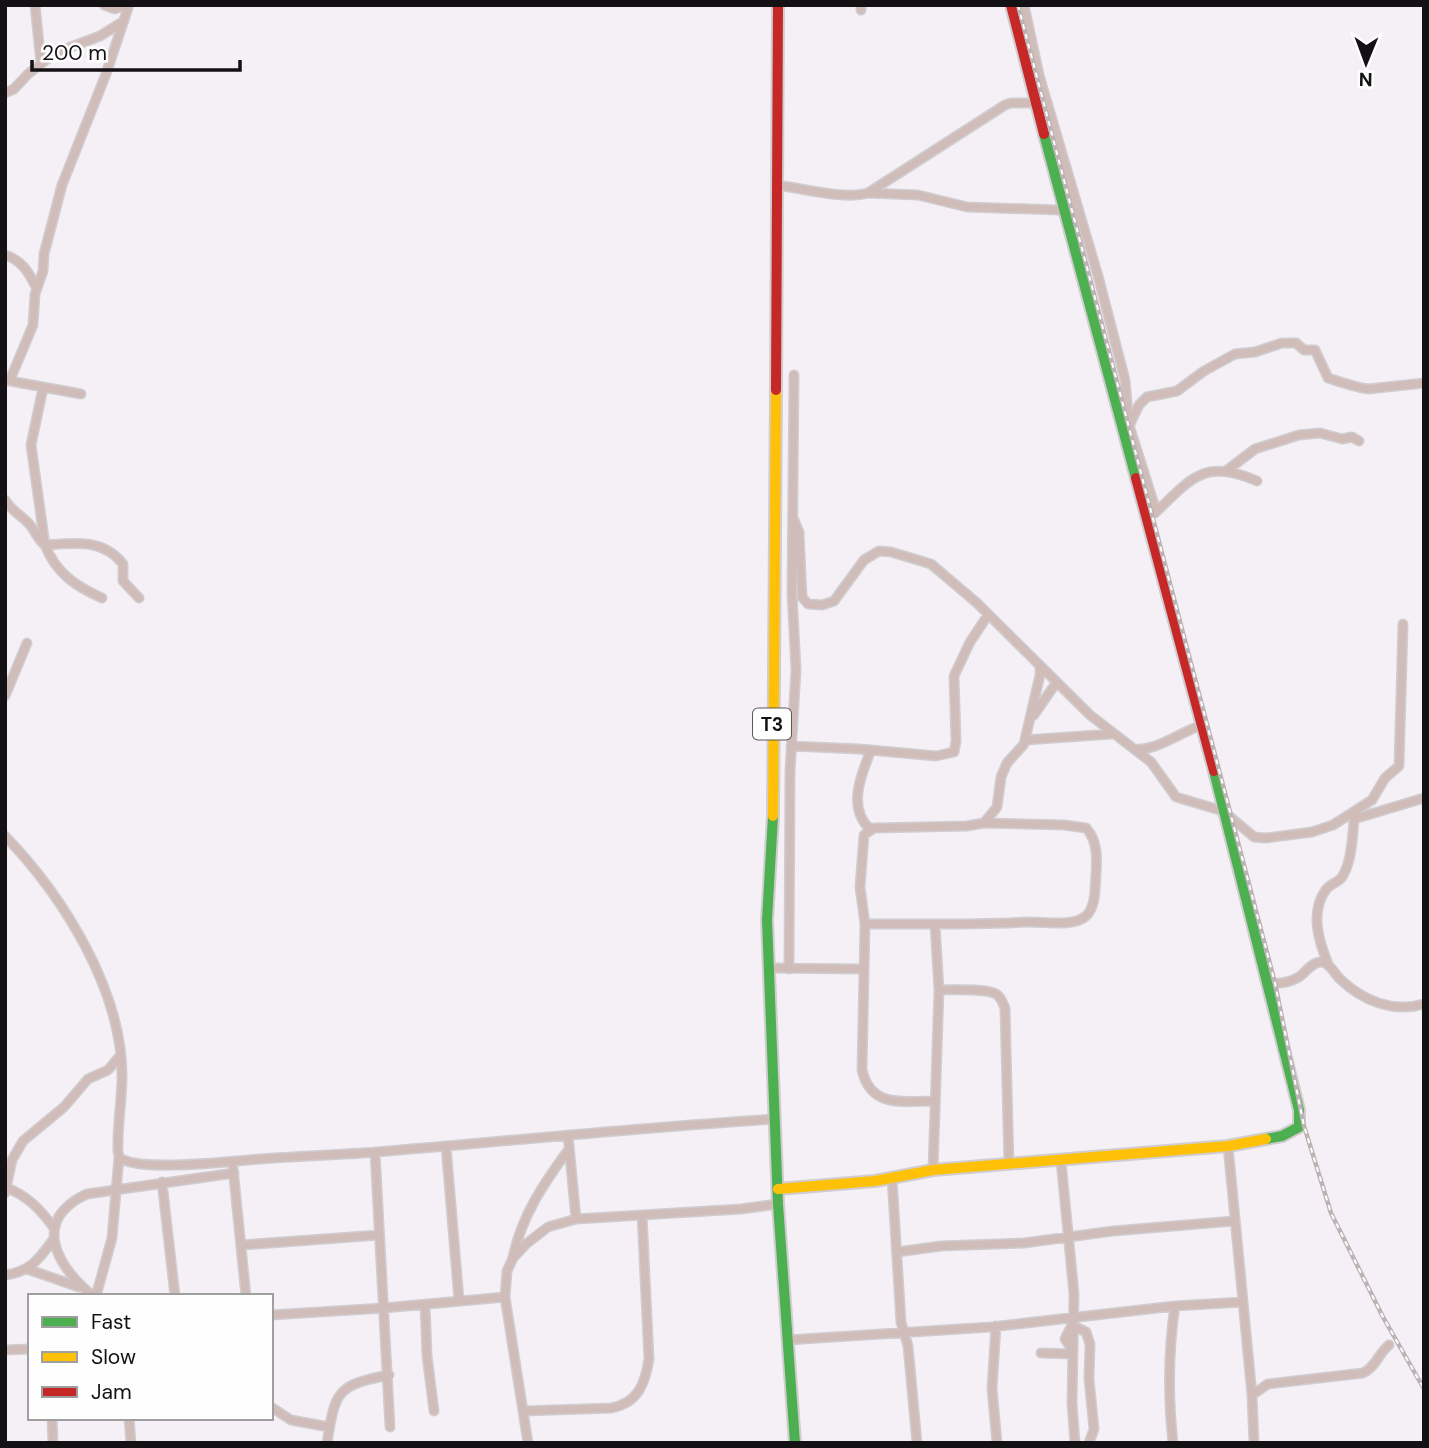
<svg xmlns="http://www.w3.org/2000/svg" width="1429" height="1448" font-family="'DM Sans',sans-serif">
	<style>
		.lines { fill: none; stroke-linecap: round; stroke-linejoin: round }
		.street-casing { stroke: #d0cdd0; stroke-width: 11 }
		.fast-casing { stroke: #d0cdd0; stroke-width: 14 }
		.slow-casing { stroke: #d0cdd0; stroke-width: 14 }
		.jam-casing { stroke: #d0cdd0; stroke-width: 14 }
		.street { stroke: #d0bdba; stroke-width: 8 }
		.fast { stroke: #4caf50; stroke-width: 10 }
		.slow { stroke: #ffc107; stroke-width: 10 }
		.jam { stroke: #c62828; stroke-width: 10 }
		.rail-casing { stroke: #beb3b4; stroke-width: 4.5 }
		.rail { stroke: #fefefe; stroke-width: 2; stroke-dasharray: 5; stroke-linecap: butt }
		.labels { text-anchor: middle; stroke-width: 7; stroke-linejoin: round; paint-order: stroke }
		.shield { fill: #fefefe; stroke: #5a585a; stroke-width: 2 }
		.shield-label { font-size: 19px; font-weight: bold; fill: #141114 }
	</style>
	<rect width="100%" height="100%" fill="#f5f0f5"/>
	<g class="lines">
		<defs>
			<path id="street" d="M35,5L41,63
				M104,5L115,9L125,5
				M861,5V10
				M1024,5L1039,75L1098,276L1125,380L1129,425L1156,511
				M5,93L14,89L28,74L55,53L100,36L124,21
				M776,185C802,188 843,200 868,193L1005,105L1011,103H1035
				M868,193L918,195L967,207L1059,210L1065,214
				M5,255C22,260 29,273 36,287
				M5,380L81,394
				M10,380L33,325L35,294L43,271L44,254L62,185L106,74L129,5
				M43,388L31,445L45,545C56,573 75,586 102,598
				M1130,424L1139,405L1147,397L1177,391L1204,371L1235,354L1255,352L1282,343H1296L1304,350H1315L1328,378C1337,381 1359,388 1368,389L1424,383
				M1226,471L1255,449L1299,435L1320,433L1342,439L1352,437L1359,441
				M5,500C13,513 22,515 30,525C36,532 37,539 45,545C74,543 103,538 123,564V581L139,598
				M1155,513C1192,478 1204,458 1257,481
				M793,518L799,532L802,597L808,604L822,605L834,601L864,560L879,551L891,552L931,564L977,603L1090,715L1151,762L1176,797L1223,811L1254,837L1266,838L1312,832L1333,825L1372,800L1385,778L1399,766L1403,624
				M5,696L27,643
				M1034,715L1056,683
				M1025,740L1112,734
				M791,746L859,749L936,756L954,752L956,741L954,676L970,642L988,615
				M1134,749C1158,751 1180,732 1202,725
				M1354,819L1424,798
				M870,829C847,808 861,775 871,750
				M5,836C63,896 122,990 122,1076C122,1101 117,1126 118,1151L119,1157C135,1173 234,1161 260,1159C299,1156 338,1155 377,1152C510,1141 642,1127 775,1119
				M865,924C919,924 973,925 1027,922C1044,921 1072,928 1086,916C1096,907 1095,887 1096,874C1097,859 1098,841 1086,828L1064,825L984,823
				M1328,964C1319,942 1310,913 1325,891C1329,884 1338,883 1342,877C1353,860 1352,833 1355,813
				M769,968L864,969
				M789,969L790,772L796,670L792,593L794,375
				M1267,983C1278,984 1289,983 1299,977C1305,973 1312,962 1321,962C1329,962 1335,974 1340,979C1363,1001 1393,1013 1424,1004
				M939,990C952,990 985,988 996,994C1001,997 1003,1003 1005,1008L1009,1165
				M935,1101C904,1101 871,1109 862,1070L865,924L860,887L864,835L874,828L967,826L984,823L997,807L1001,777L1007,763L1024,744L1040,675V667
				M568,1135L576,1219
				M446,1146L459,1300
				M1228,1146L1252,1395L1254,1443
				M375,1152L390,1427
				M1061,1161L1074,1294L1072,1403L1075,1443
				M233,1168L246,1296
				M933,1170L939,990L935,924
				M892,1178L901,1322L908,1346L917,1443
				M162,1182L175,1296
				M5,1187C28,1196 40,1209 54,1228
				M5,1193L12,1160L23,1141L64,1107L88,1079L108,1070L119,1057
				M242,1245L379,1235
				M897,1252L941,1246L1024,1243L1113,1231L1234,1221
				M513,1257C522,1215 544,1183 569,1149
				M27,1269L79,1287
				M5,1275C30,1272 39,1259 53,1240
				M93,1296C57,1267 30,1220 87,1194L234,1173
				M96,1296L112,1238L119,1157
				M425,1304L427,1356L434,1411
				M271,1315L384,1308L505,1297
				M996,1326L992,1388L997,1443
				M787,1340L991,1327L1175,1306L1242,1302
				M1072,1349L1065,1339L1072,1325L1086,1332L1090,1344L1089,1379L1094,1429L1089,1443
				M5,1350L30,1349
				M1041,1353L1072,1354
				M1252,1395L1268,1384L1363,1373C1376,1367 1378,1354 1389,1345
				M271,1407L291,1420L329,1427
				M524,1411L611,1408C638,1403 645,1384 649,1359L642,1215
				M52,1418L53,1443
				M129,1418L131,1443
				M327,1443C335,1391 337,1385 389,1375
				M528,1443L505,1297L507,1271L513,1258L526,1244L548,1227L576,1219L741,1209L778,1204
				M1173,1443C1168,1397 1168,1352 1175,1306"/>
			<path id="fast" d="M1044,134L1136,478
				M1214,771L1299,1110V1127L1282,1136L1266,1139
				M773,816L767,920L778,1204L795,1443"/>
			<path id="slow" d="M773,816L776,390
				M778,1189L875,1181L933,1170L1228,1146L1266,1139"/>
			<path id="jam" d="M1011,5L1044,134
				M776,390L778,5
				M1136,478L1214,771"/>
		</defs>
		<use href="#street" class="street-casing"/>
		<use href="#fast" class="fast-casing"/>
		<use href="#slow" class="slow-casing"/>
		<use href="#jam" class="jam-casing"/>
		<use href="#street" class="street"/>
		<use href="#fast" class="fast"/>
		<use href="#slow" class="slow"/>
		<use href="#jam" class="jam"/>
		<defs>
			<path id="rail" d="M1018,5L1275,983L1304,1126L1331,1213L1383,1317L1424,1389"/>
		</defs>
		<use href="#rail" class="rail-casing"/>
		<use href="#rail" class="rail"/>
	</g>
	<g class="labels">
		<rect class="shield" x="753" y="708.5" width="38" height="31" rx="5"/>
		<g class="shield-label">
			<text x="772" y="731">T3</text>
		</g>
	</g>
	<rect width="1429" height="1448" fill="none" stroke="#141114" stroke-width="14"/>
	<rect x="28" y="1294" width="245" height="126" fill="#fefefe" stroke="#a09fa0" stroke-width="2"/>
	<rect x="42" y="1317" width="35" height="10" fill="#4caf50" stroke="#a09fa0" stroke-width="2"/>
	<text x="91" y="1329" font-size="21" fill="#141114">Fast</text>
	<rect x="42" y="1352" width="35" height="10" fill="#ffc107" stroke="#a09fa0" stroke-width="2"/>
	<text x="91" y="1364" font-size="21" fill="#141114">Slow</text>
	<rect x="42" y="1387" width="35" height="10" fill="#c62828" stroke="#a09fa0" stroke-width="2"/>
	<text x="91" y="1399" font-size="21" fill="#141114">Jam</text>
	<g transform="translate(1366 63) rotate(181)" stroke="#fefefe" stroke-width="5" paint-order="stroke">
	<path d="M0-5L12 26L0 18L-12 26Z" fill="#141114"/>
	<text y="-10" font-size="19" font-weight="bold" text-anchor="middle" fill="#141114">N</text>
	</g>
	<path d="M32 60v10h208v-10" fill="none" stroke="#141114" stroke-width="3.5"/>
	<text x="42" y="60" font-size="21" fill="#141114" stroke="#fefefe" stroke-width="5" paint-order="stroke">200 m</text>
</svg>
